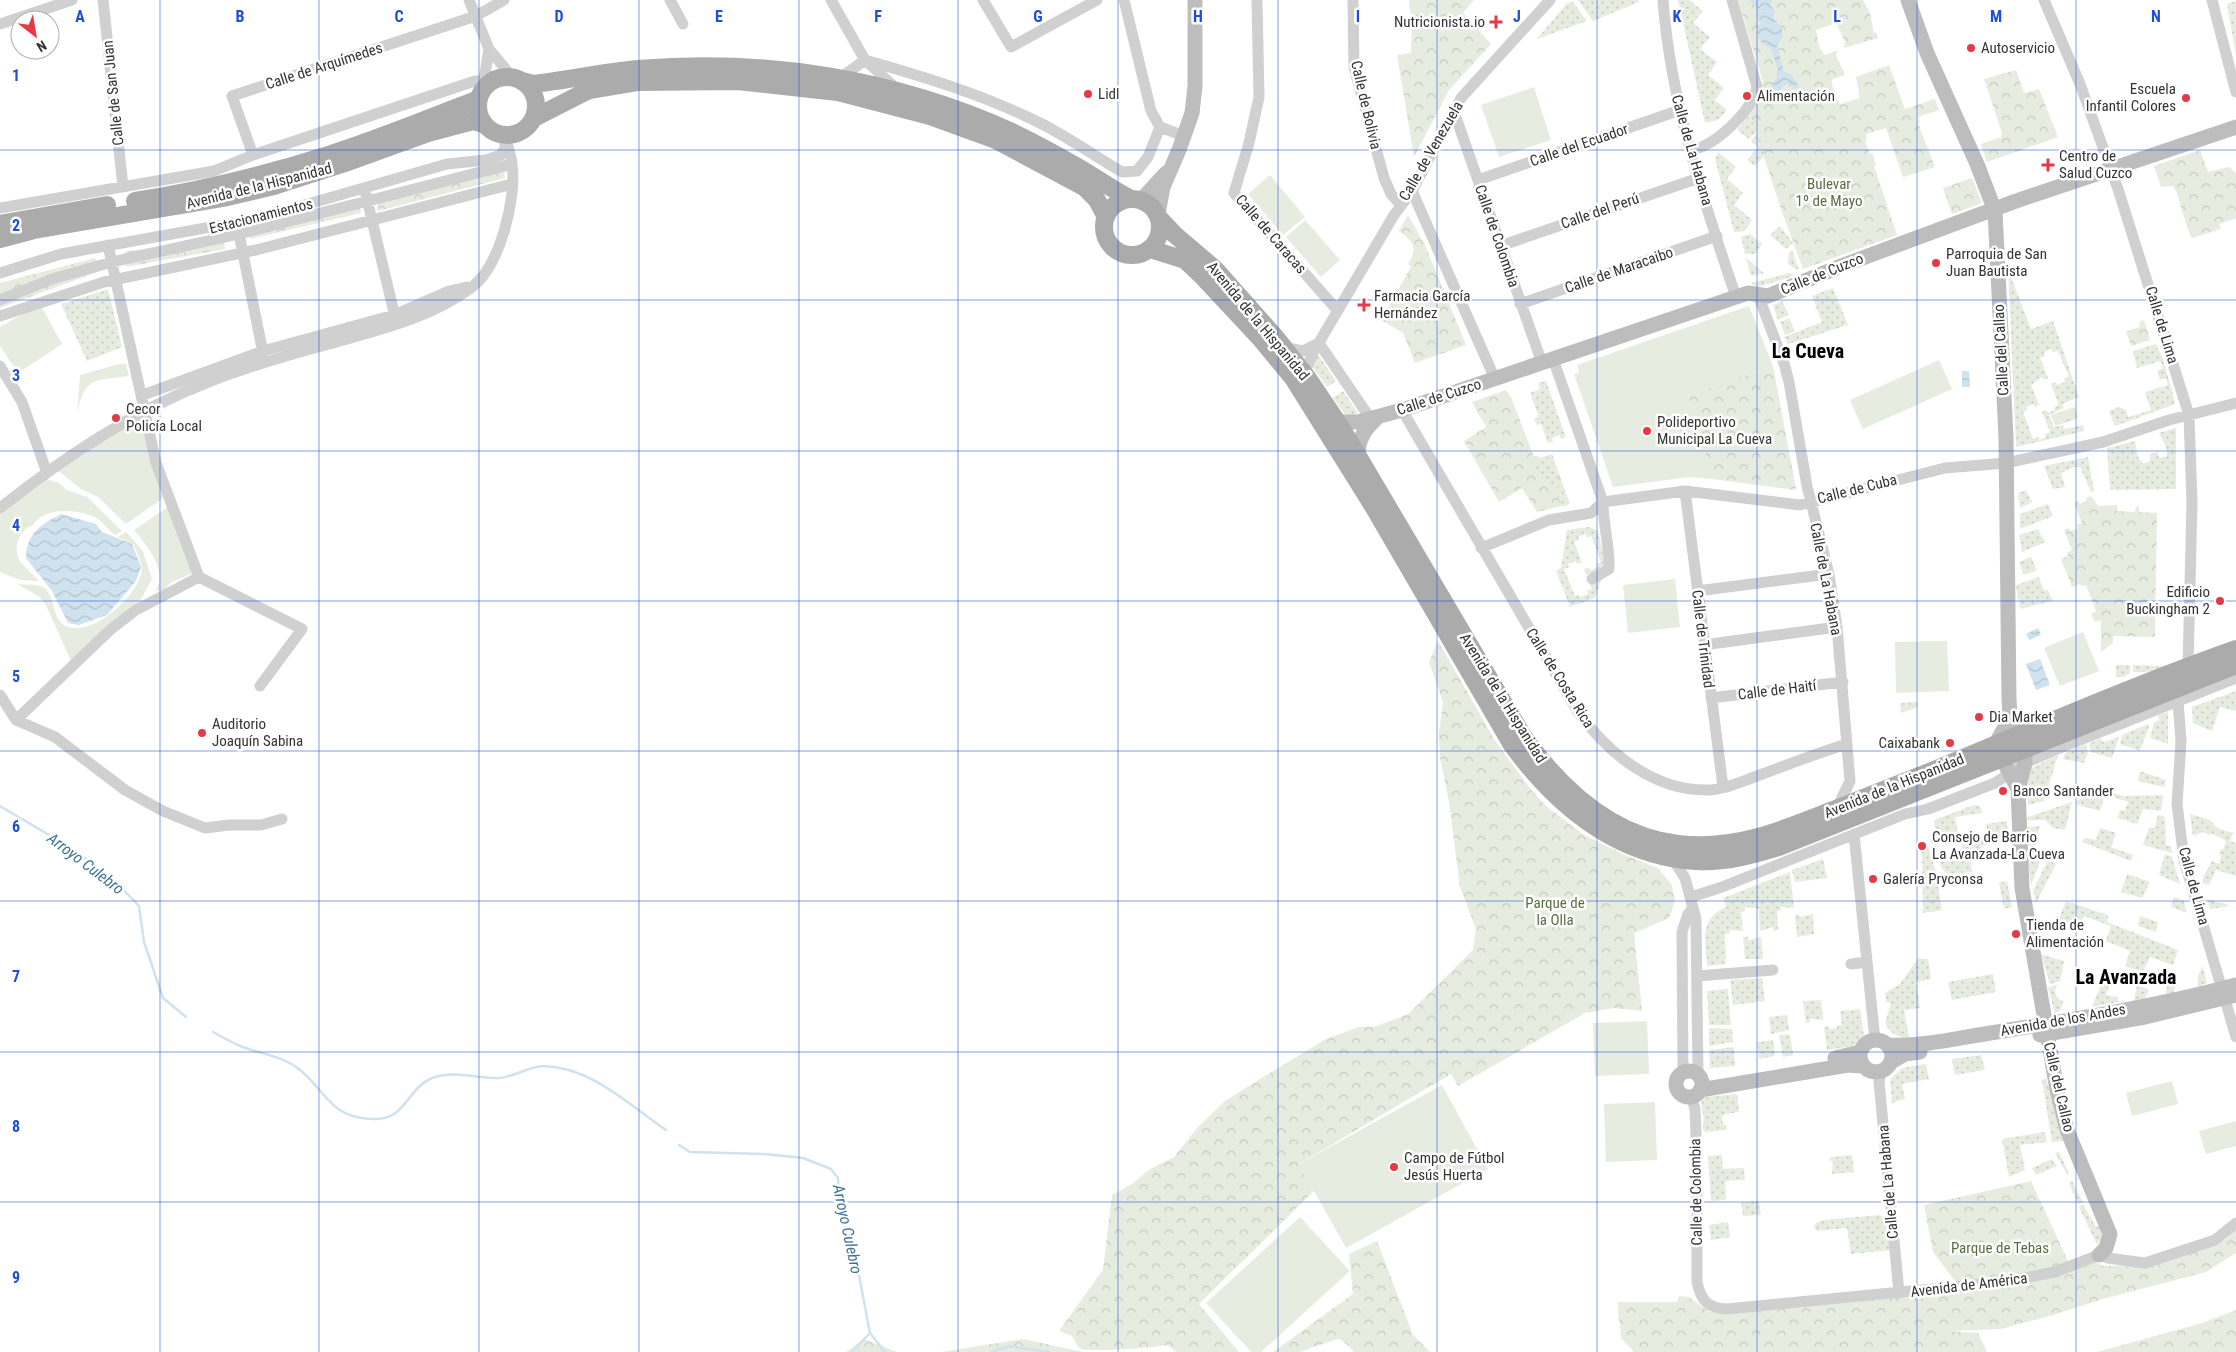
<svg xmlns="http://www.w3.org/2000/svg" width="2236" height="1352" font-family="'Roboto Condensed',sans-serif">
	<style>
		.grass { fill: #e6ecdf }
		.park { fill: url(#park-crowns) }
		.garden { fill: url(#garden-dots); fill-rule: evenodd }
		.water { fill: url(#water-waves) }
		.lines { fill: none; stroke-linecap: round; stroke-linejoin: round }
		.stream { stroke: #cfe2ee; stroke-width: 2.5 }
		.street { stroke: #d0d0d0; stroke-width: 11 }
		.secondary { stroke: #bdbdbd; stroke-width: 15 }
		.primary { stroke: #ababab; stroke-width: 18 }
		.grid { fill: none; stroke: #1d4ed8; stroke-width: 1; stroke-opacity: 0.55 }
		.poi-dot { fill: #e63946; stroke: #fff; stroke-width: 2 }
		.labels { text-anchor: middle; stroke-width: 5; stroke-linejoin: round; paint-order: stroke }
		.poi-label { font-size: 15px; fill: #333; stroke: #fff; text-anchor: start }
		.street-label { font-size: 15px; fill: #333; stroke: #fff }
		.park-label { font-size: 15px; fill: #56703f; stroke: #fff }
		.water-label { font-size: 16px; font-style: italic; fill: #3f7597; stroke: #fff }
		.district-label { font-size: 20px; font-weight: bold; fill: #000; stroke: #fff }
		.grid-label { font-size: 16px; text-anchor: middle; font-weight: bold; fill: #1d4ed8; stroke: #fff; stroke-width: 5; stroke-linejoin: round; paint-order: stroke }
	</style>
	<defs>
		<pattern id="park-crowns" width="20" height="18" patternUnits="userSpaceOnUse" patternTransform="scale(1.25)"><rect width="20" height="18" fill="#e6ecdf"/><path d="M2 6a3 3 0 1 1 6 0M12 15a3 3 0 1 1 6 0" fill="none" stroke="#c6cbc0"/></pattern>
		<pattern id="garden-dots" width="8" height="8" patternUnits="userSpaceOnUse" patternTransform="scale(1.25)"><rect width="8" height="8" fill="#e6ecdf"/><path d="M2 2h.1M6 6h.1" fill="none" stroke="#c6cbc0" stroke-width="1.8" stroke-linecap="round"/></pattern>
		<pattern id="water-waves" width="16" height="10" patternUnits="userSpaceOnUse" patternTransform="scale(1.25)"><rect width="16" height="10" fill="#cfe2ee"/><path d="M0 5q4-4 8 0t8 0" fill="none" stroke="#b2c2cd"/></pattern>
	</defs>
	<rect width="100%" height="100%" fill="#fff"/>
	<path class="grass" d="M1534,87L1551,140L1499,157L1481,105Z
		M1270,175L1305,217L1283,235L1248,194Z
		M1305,220L1340,260L1321,277L1286,237Z
		M40,304L62,344L18,373L0,346V327Z
		M1749,306L1773,366L1688,395L1710,467L1712,479L1690,477L1613,487L1574,374L1579,373L1577,365Z
		M1939,360L1952,389L1863,429L1850,400Z
		M119,364H126L129,376C95,381 85,376 77,413L80,375Z
		M142,417L149,458L163,498L126,524L98,497L81,489L57,470Z
		M43,478L59,483L67,490L87,497L122,531L115,535C109,531 104,523 98,519C80,509 45,506 33,525C19,529 12,549 20,561C25,568 33,574 39,581L20,580L0,572V514Z
		M168,507L193,573L170,583L163,591L156,590C168,572 147,545 134,530Z
		M126,532L143,551L152,579L137,607L72,663L45,603L38,596L17,584C24,585 34,584 41,586C56,592 51,617 64,625C90,640 136,597 141,574C144,562 136,554 134,545L118,537Z
		M1675,579L1680,627L1628,633L1623,585Z
		M2083,632L2099,671L2060,686L2044,648Z
		M1947,641L1949,691L1896,693L1895,642Z
		M1647,1021L1649,1074L1595,1076L1593,1023Z
		M2172,1081L2178,1104L2132,1116L2126,1093Z
		M1442,1085L1488,1169L1346,1248L1299,1164Z
		M1655,1102L1657,1160L1606,1162L1604,1104Z
		M2236,1121V1146L2206,1154L2199,1131Z
		M1300,1217L1350,1271L1261,1352H1251L1206,1303Z"/>
	<path class="park" d="M1409,0H1474L1463,13L1491,44L1449,90L1414,157L1397,55L1411,53L1412,25Z
		M1738,0H1863L1870,13L1874,33L1876,32L1878,38L1844,48L1845,42L1836,23L1816,30L1820,50H1822L1824,55L1837,51L1836,55L1845,75L1832,79C1831,88 1837,96 1840,104L1860,98L1856,77L1889,65L1905,109L1935,99L1939,110L1918,117L1920,122L1918,123L1935,167L1903,177L1886,128L1866,134L1867,140L1865,141L1870,154L1872,153L1876,165L1874,166L1897,235L1803,269L1781,209L1750,114L1763,82Z
		M2016,70L2024,93L2039,89L2058,137L1987,162L1981,144L2001,137L2002,133L1984,79Z
		M2200,150L2208,172L2229,167L2236,173V218L2219,224L2221,229L2192,238L2189,233L2176,191L2173,186L2161,187L2154,166Z
		M504,165L505,178L378,211L376,198Z
		M1972,178L1982,203L1952,214L1943,188Z
		M358,201L361,213L250,239L248,228Z
		M1408,215L1425,245L1466,345L1415,363L1403,333L1381,320L1411,267L1408,264C1418,248 1414,242 1399,231Z
		M223,236L225,249L126,267L124,252Z
		M95,258L100,271L0,308V283Z
		M2144,320L2150,340L2131,346L2126,331L2140,327L2139,322Z
		M1773,366L1796,488L1794,490L1712,479L1710,467L1688,395Z
		M1506,390L1511,397L1534,457L1538,455L1539,458L1552,454L1570,504L1537,512L1522,488L1499,502L1464,441L1486,427L1472,402Z
		M2075,407L2078,418L2055,426L2051,415Z
		M2091,496L2098,506L2117,505V511L2135,512L2136,507L2139,506V512L2157,513L2155,637L2113,636V643L2101,652V620L2095,622L2091,614L2096,611L2086,585L2081,586L2080,584L2072,587L2061,559L2068,556L2067,553L2072,550L2064,530L2069,528L2071,531L2078,528L2077,525L2082,523L2074,503L2078,501L2080,504L2087,501L2086,498Z
		M1438,641L1494,739L1529,787L1546,806L1584,835L1625,855L1658,868L1672,885L1675,901L1669,918L1634,933L1642,1011L1614,1008L1585,1013L1458,1086L1451,1074L1299,1164L1314,1191L1199,1304L1239,1352H1176L1168,1345C1151,1348 1095,1352 1081,1349C1077,1346 1074,1339 1072,1336L1059,1331L1103,1270L1112,1195L1132,1184L1150,1169L1174,1157L1198,1127L1225,1101L1252,1084L1326,1039L1359,1027H1374L1408,1014L1473,950L1476,929L1460,887L1449,802L1440,757L1439,734L1443,702L1429,662Z
		M1917,702L1918,707L1901,713L1900,703Z
		M2031,1181L2068,1261L2059,1274L2095,1262L2104,1266L2141,1265L2226,1239L2236,1228V1253L2206,1272L2103,1299L2053,1315L2001,1329L1948,1331L1978,1333L1987,1352H1634L1621,1338C1621,1325 1617,1315 1618,1302H1677L1679,1296L1689,1297L1710,1312H1725L1961,1289L1933,1252L1924,1205Z
		M1377,1241L1413,1335L1430,1352H1354L1342,1340L1337,1339L1300,1352H1273L1353,1294L1349,1254Z
		M2236,1310V1352H2097L2202,1323Z
		M864,1339L897,1352H941L1023,1339L1083,1352H846Z"/>
	<path class="garden" d="M1578,0H1638L1639,2L1593,21Z
		M1678,0H1689L1703,11L1693,23L1710,37L1700,49L1717,62L1708,75L1724,88L1715,100L1727,110L1718,120L1705,123Z
		M2236,1V56L2227,4Z
		M1573,2L1587,21L1537,39L1567,3Z
		M1750,114L1756,132L1749,139L1737,130Z
		M1756,134L1765,155L1755,166L1747,160L1758,147L1751,141Z
		M1718,152L1736,167L1727,179L1743,193L1734,205L1752,220L1745,231L1734,232L1715,159Z
		M1780,226L1793,243L1786,249L1770,235Z
		M1750,234L1762,244L1755,254H1745L1741,237Z
		M1792,250L1799,271L1788,264L1789,253Z
		M1746,258L1764,273L1751,276Z
		M2008,269L2031,329L2053,321L2079,397L2062,404L2064,408L2049,415L2054,427L2063,425L2065,429L2083,425L2084,431L2016,447ZM2052,349L2053,352L2058,351L2069,377L2064,379L2065,382L2057,385L2056,382L2051,384L2059,405L2054,407L2055,410L2048,413L2046,410L2042,412L2050,432L2045,434L2046,437L2039,440L2038,437L2033,439L2023,412L2027,410L2026,407L2033,404L2035,407L2039,405L2031,385L2042,377L2044,380L2048,378L2040,358L2045,356L2044,352Z
		M1790,273L1793,275L1791,277L1758,287L1751,283Z
		M1833,288L1848,325L1788,344L1784,337L1822,322L1812,296Z
		M108,289L122,347L87,361L61,304Z
		M1782,301L1789,315L1778,320L1773,305Z
		M1789,318L1795,331L1785,335L1780,322Z
		M2156,344L2163,359L2175,402L2173,405L2115,426L2109,411L2119,407L2126,410L2128,417L2151,410L2145,392L2168,385L2166,378L2160,380L2157,371L2163,368L2160,361L2137,368L2133,351Z
		M1319,356L1336,381L1327,387L1311,365L1314,357Z
		M1546,381L1566,437L1561,439L1560,435L1552,438L1553,441L1548,443L1541,424L1537,425L1534,419L1539,417L1530,393L1540,389L1538,383Z
		M1343,391L1358,413L1349,420L1333,398Z
		M2176,428V489L2110,490L2107,448L2135,441L2138,457L2143,464L2150,461V454L2157,452L2160,458L2167,456L2166,447L2159,433Z
		M1550,456L1560,486L1553,489L1532,463Z
		M2088,457L2094,491L2091,492L2080,467H2074L2061,473L2065,487L2053,489L2044,466Z
		M1562,489L1568,505L1564,507L1554,492Z
		M2026,490L2032,502L2020,508L2018,493Z
		M2048,504L2053,516L2020,529V514Z
		M1589,527L1598,531L1606,567L1586,575L1584,569L1589,568L1590,570L1598,567L1597,564L1601,562L1591,536L1587,537L1585,534L1578,537L1579,540L1574,542L1582,562L1577,564L1576,561L1568,564L1569,567L1564,569L1575,596L1579,595L1580,597L1588,594L1587,591L1592,589L1589,582L1600,578L1601,580L1595,598L1570,607L1556,571L1561,568L1567,530Z
		M2038,529L2045,542L2022,552L2019,535Z
		M2031,557L2037,570L2024,575L2019,562Z
		M2039,577L2044,591L2048,590L2053,601L2020,609L2016,585Z
		M2116,665H2130V673L2124,677H2116Z
		M2133,665L2162,666L2166,665C2157,673 2145,672 2133,672Z
		M2236,691V711L2220,707L2212,731L2193,723L2192,707Z
		M2168,712V744L2150,738L2154,723L2159,720L2158,715Z
		M2148,724L2149,726L2140,751L2120,744L2122,735Z
		M2119,737L2112,758L2091,752L2089,744L2100,738L2103,742Z
		M2086,744L2088,753L2084,763L2063,759L2065,753Z
		M2058,755L2044,801L2028,805L2027,775L2029,769Z
		M2140,771L2166,780L2164,787L2138,781Z
		M2110,792L2124,796L2163,795L2161,811L2143,809L2137,824L2118,818L2120,810L2125,811L2128,802L2105,794L2100,811L2076,804L2077,800Z
		M2072,802L2065,830L2053,828L2045,820H2027L2028,817Z
		M1974,805L1980,806L1982,813L1955,817L1958,832L1935,836L1934,820Z
		M2190,814L2210,820L2217,828L2233,833L2230,841L2236,843V876L2216,870L2209,885L2203,883V877L2212,861L2219,864L2221,856L2219,854L2221,849L2223,850L2226,841L2211,833L2210,835L2203,832L2193,836Z
		M2158,815L2165,817L2166,845L2171,846L2172,853L2143,845L2149,828L2155,827Z
		M2007,821L2008,840L1981,846L1982,856L1970,859L1972,872L1948,874L1942,869L1940,862L1962,859V843L1988,838L1986,824Z
		M2040,826L2036,845L2027,846L2028,827Z
		M2100,828L2116,833L2111,847L2133,855L2131,861L2082,842L2085,838L2096,840Z
		M1922,848H1929L1934,867L1941,879L1937,880L1942,910L1923,913Z
		M2165,854L2172,857L2180,884L2159,875Z
		M2027,856L2041,859L2031,885Z
		M1823,859L1827,878L1795,882L1792,870Z
		M2048,860L2056,864L2036,903L2033,890Z
		M1790,872L1794,908L1781,907V910L1777,911L1778,930L1774,931L1773,927L1760,931L1759,909L1745,907V911L1741,912L1743,931L1730,930V933L1725,934L1726,964L1707,966C1706,940 1698,920 1726,907L1723,898Z
		M2127,874L2150,882L2142,898L2121,892Z
		M2007,881L2012,907L2004,909L1999,883Z
		M2174,897L2184,901L2187,913L2171,907Z
		M2207,899L2228,905L2229,906L2210,909Z
		M2066,901L2108,915L2107,922L2178,950L2173,965L2150,957L2143,972L2125,966L2130,951L2106,941L2111,926L2084,916L2078,931L2057,924Z
		M1799,914L1800,917L1813,914L1814,934L1797,937L1795,915Z
		M2140,916L2158,922L2156,932L2138,926Z
		M1743,937H1748V940L1761,937L1763,959H1745Z
		M2041,954L2064,961L2060,981L2050,984Z
		M1918,958L1928,959L1931,979L1916,982L1920,1008L1904,1010L1909,1037C1897,1038 1890,1033 1885,1023L1891,1003L1886,1002L1885,993L1900,984Z
		M2203,966L2207,983L2198,987V975Z
		M1993,974L1996,992L1952,1000L1948,982Z
		M2104,977L2111,980L2106,995L2117,997L2119,1002L2092,1007Z
		M1762,978L1765,1001L1733,1005L1730,980Z
		M2172,978L2177,980L2173,995L2166,994L2167,985Z
		M2057,984L2055,991L2057,998L2063,1001L2061,1010L2055,1014L2048,988Z
		M2137,984L2149,990L2145,1000L2134,1001Z
		M1728,989L1731,1025H1709L1707,991Z
		M1821,1000L1823,1020L1810,1019V1022L1806,1023L1803,1001Z
		M1860,1009L1864,1036L1853,1046L1827,1050L1824,1027L1828,1026L1829,1029L1837,1028V1026L1842,1025L1840,1011Z
		M1787,1015L1789,1030L1771,1034L1769,1017Z
		M1709,1028L1732,1029L1733,1042L1709,1046Z
		M1790,1034L1793,1055L1783,1057L1779,1035Z
		M1773,1040L1775,1056L1759,1059L1757,1042Z
		M1734,1047L1735,1066L1710,1068L1709,1050Z
		M1981,1055L1985,1070L1955,1075L1952,1059Z
		M1926,1064L1929,1079L1902,1084L1905,1099L1892,1103L1890,1080L1902,1068Z
		M2046,1078L2064,1141L2052,1142L2042,1080Z
		M1737,1094L1739,1112L1725,1114L1722,1117L1723,1125H1726L1727,1130L1705,1132L1702,1128L1704,1121L1701,1101L1706,1097Z
		M2045,1132L2047,1142L2020,1145L2025,1170L2009,1177L2002,1139Z
		M2059,1152L2069,1173L2068,1176L2055,1153Z
		M1722,1155L1723,1169L1744,1168L1745,1180L1725,1181L1726,1200L1711,1201L1708,1156Z
		M1852,1155L1854,1172L1832,1174L1833,1161H1830V1157Z
		M2052,1159L2057,1166L2036,1175L2032,1168Z
		M2072,1181L2083,1202L2078,1204L2069,1183Z
		M1759,1201L1761,1215L1743,1216L1741,1203Z
		M2083,1204L2096,1227L2100,1225L2102,1238L2097,1245L2079,1207Z
		M1880,1215L1888,1220L1891,1250L1851,1254L1847,1228L1817,1231L1814,1227L1816,1223L1823,1220Z
		M1728,1222L1730,1237L1711,1240L1709,1225Z"/>
	<path class="water" d="M1749,0H1772L1770,5L1775,11L1773,18L1782,28V38L1777,46L1784,72L1792,75L1799,87L1794,89L1790,84L1784,85L1779,93L1774,95L1772,84L1779,74L1771,48C1760,46 1753,32 1761,22L1756,15L1758,9Z
		M1962,371H1969L1970,387H1962Z
		M61,514L96,524L102,532L132,544L141,567L136,581L107,615L79,625L68,623L52,591L26,558C26,534 41,524 61,514Z
		M2038,628L2041,635L2029,640L2026,634Z
		M2040,659L2050,685L2036,690L2026,664Z"/>
	<g class="lines">
		<path class="stream" d="M0,806L71,848L115,881L139,906L144,942L163,998L186,1017
			M213,1032C222,1037 231,1042 240,1046C260,1054 284,1056 300,1070C327,1092 330,1118 373,1119C407,1120 406,1089 432,1078C454,1070 474,1078 496,1078C512,1079 528,1066 544,1066C591,1067 629,1105 666,1130
			M679,1145L690,1152L765,1154L803,1158L831,1169L838,1178L839,1198L857,1265L870,1333L885,1352
			M852,1352L870,1333
			M992,1352L1009,1346L1049,1352"/>
		<path class="street" d="M103,0L123,187
			M469,0L489,49L513,78
			M670,0L683,24
			M831,0L865,60L898,90
			M983,0L1011,47L1097,0
			M1124,0L1151,111L1160,127L1184,136
			M1257,0L1259,97L1249,143L1234,193L1338,311
			M1353,0L1354,67L1384,178L1391,194L1401,205
			M1663,0C1670,99 1704,203 1736,297
			M2044,0L2080,84L2118,189L2189,415L2192,503L2188,667
			M2212,0L2236,92
			M0,24L72,0
			M865,60C925,77 984,95 1040,123C1068,137 1095,156 1122,172L1137,171L1148,157L1160,127
			M840,78L865,60
			M482,92L489,49
			M1453,109L1542,363
			M1692,150C1716,145 1752,111 1757,87L1732,0
			M253,155L232,96L476,16L504,0
			M1478,180L1680,110
			M1412,191L1495,379
			M366,195L396,321
			M0,208L214,171L253,155L475,81L495,80
			M238,229L264,358
			M108,245L156,463L199,577L302,629L260,686
			M1500,246L1699,178
			M0,273L61,254L256,219L447,164L486,160L501,155L505,148V139
			M1758,295L1784,363L1789,382L1807,486L1829,574L1837,627L1850,781L1837,808
			M0,300L52,279L112,262L239,234L512,164
			M1520,304L1717,236
			M0,316L104,282L256,250L512,184
			M1319,343L1370,418
			M1283,347L1303,351L1317,344
			M1553,359L1603,502C1603,525 1610,547 1609,569L1592,579
			M0,366L22,402L47,473
			M1307,377L1306,369L1314,351L1394,215L1412,191L1461,98L1550,0
			M143,395L263,351L394,315L449,291L467,287
			M1402,410L1578,712C1609,754 1655,792 1710,790C1726,789 1743,781 1757,776C1787,765 1817,753 1847,744
			M1685,491L1723,787
			M0,508C63,458 131,412 206,383C246,367 288,355 329,344C378,330 431,318 472,287C500,266 517,198 512,164C511,154 507,145 505,135
			M1481,548L1549,520L1591,513L1603,502L1685,491L1800,505L1945,468L2006,463L2103,442L2169,420L2236,403
			M1697,591L1829,574
			M1703,645L1837,627
			M0,695L16,720L55,737L125,790L163,811L205,828L229,825H261L282,819
			M1711,698L1843,682
			M2178,701L2181,741L2177,804L2184,860L2236,1037
			M16,720L110,630L136,610L199,577
			M1854,834L1875,1040
			M1672,858L1685,878L1696,919L1698,1074
			M1691,897L1722,887L1905,814L1928,809L1995,783L2025,763L2055,750L2236,678
			M1851,964L1867,962
			M1697,976L1773,970
			M1683,1072L1682,932L1688,914L1693,908
			M1881,1072L1879,1082L1899,1293
			M1691,1096L1695,1109L1697,1161V1282C1701,1301 1708,1308 1727,1309L2003,1282L2055,1272L2099,1255L2108,1258L2145,1263L2215,1240L2236,1223"/>
		<path class="secondary" d="M1908,0L1927,53L1977,164L1995,211L2006,437L2009,699L2010,718L2025,750V763L2018,789L2022,888L2057,1090L2067,1130L2110,1234L2106,1248L2099,1255
			M1141,200L1166,173
			M1158,214L1163,187L1179,150L1192,113L1195,86V0
			M1337,422H1358L1402,410L1748,293L1768,296L1841,266L2016,201L2236,127
			M1358,456C1358,438 1365,429 1378,417
			M2010,718L1995,745L2018,789
			M2040,1035L2145,1017L2236,995
			M1860 1056a16 16 0 1 1 32 0a16 16 0 1 1-32 0Z
			M1888,1045C1924,1047 1962,1037 1997,1032C2077,1019 2158,1006 2236,985
			M1835,1058L1860,1052
			M1891,1062L1905,1054L1920,1052
			M1676 1084a13 13 0 1 1 26 0a13 13 0 1 1-26 0Z
			M1700,1090L1848,1065L1862,1066"/>
		<path class="primary" d="M478 106a29 29 0 1 1 58 0a29 29 0 1 1-58 0Z
			M522,81L533,84C568,80 603,72 638,69C765,58 895,79 1012,132C1033,142 1055,154 1076,166C1094,176 1111,189 1131,199
			M534,118L589,90L637,82L738,81L838,92L930,116L996,140L1084,187L1097,200L1106,217
			M1104 227a28 28 0 1 1 56 0a28 28 0 1 1-56 0Z
			M135,201C200,191 265,175 328,155C379,139 429,118 479,99
			M1159,218L1174,234L1215,269L1277,339L1307,377L1342,429L1523,736C1560,788 1611,836 1678,844C1735,851 1786,829 1838,808C1868,796 1897,785 1927,773C2029,731 2132,686 2236,649
			M0,224L107,205
			M0,239L34,230L223,198L274,186L345,163L428,133L473,121L484,124
			M1150,249L1185,260L1203,277L1260,338L1293,378L1373,506L1512,745C1557,806 1617,856 1696,861C1724,863 1753,855 1779,847L2236,665"/>
	</g>
	<path class="grid" d="M160,0V1352M319,0V1352M479,0V1352M639,0V1352M799,0V1352M958,0V1352M1118,0V1352M1278,0V1352M1437,0V1352M1597,0V1352M1757,0V1352M1917,0V1352M2076,0V1352M0,150H2236M0,300H2236M0,451H2236M0,601H2236M0,751H2236M0,901H2236M0,1052H2236M0,1202H2236"/>
	<g class="poi-dot">
		<path d="M1493.5 14.5h5v5h5v5h-5v5h-5v-5h-5v-5h5z"/>
		<circle cx="1971" cy="48" r="5"/>
		<circle cx="1088" cy="94" r="5"/>
		<circle cx="1747" cy="96" r="5"/>
		<circle cx="2186" cy="98" r="5"/>
		<path d="M2045.5 157.5h5v5h5v5h-5v5h-5v-5h-5v-5h5z"/>
		<circle cx="1936" cy="263" r="5"/>
		<path d="M1361.5 297.5h5v5h5v5h-5v5h-5v-5h-5v-5h5z"/>
		<circle cx="116" cy="418" r="5"/>
		<circle cx="1647" cy="431" r="5"/>
		<circle cx="2220" cy="601" r="5"/>
		<circle cx="1979" cy="717" r="5"/>
		<circle cx="202" cy="733" r="5"/>
		<circle cx="1950" cy="743" r="5"/>
		<circle cx="2003" cy="791" r="5"/>
		<circle cx="1922" cy="846" r="5"/>
		<circle cx="1873" cy="879" r="5"/>
		<circle cx="2016" cy="934" r="5"/>
		<circle cx="1394" cy="1167" r="5"/>
	</g>
	<g class="labels">
		<g class="poi-label">
			<text x="1485" y="27" text-anchor="end">Nutricionista.io</text>
			<text x="1981" y="53">Autoservicio</text>
			<text x="2176" y="94" text-anchor="end">Escuela<tspan x="2176" dy="17">Infantil Colores</tspan></text>
			<text x="1098" y="99">Lidl</text>
			<text x="1757" y="101">Alimentación</text>
			<text x="2059" y="161">Centro de<tspan x="2059" dy="17">Salud Cuzco</tspan></text>
			<text x="1946" y="259">Parroquia de San<tspan x="1946" dy="17">Juan Bautista</tspan></text>
			<text x="1374" y="301">Farmacia García<tspan x="1374" dy="17">Hernández</tspan></text>
			<text x="126" y="414">Cecor<tspan x="126" dy="17">Policía Local</tspan></text>
			<text x="1657" y="427">Polideportivo<tspan x="1657" dy="17">Municipal La Cueva</tspan></text>
			<text x="2210" y="597" text-anchor="end">Edificio<tspan x="2210" dy="17">Buckingham 2</tspan></text>
			<text x="1989" y="722">Dia Market</text>
			<text x="212" y="729">Auditorio<tspan x="212" dy="17">Joaquín Sabina</tspan></text>
			<text x="1940" y="748" text-anchor="end">Caixabank</text>
			<text x="2013" y="796">Banco Santander</text>
			<text x="1932" y="842">Consejo de Barrio<tspan x="1932" dy="17">La Avanzada-La Cueva</tspan></text>
			<text x="1883" y="884">Galería Pryconsa</text>
			<text x="2026" y="930">Tienda de<tspan x="2026" dy="17">Alimentación</tspan></text>
			<text x="1404" y="1163">Campo de Fútbol<tspan x="1404" dy="17">Jesús Huerta</tspan></text>
		</g>
		<g class="street-label">
			<text transform="translate(324 66) rotate(-18)" y="5">Calle de Arquímedes</text>
			<text transform="translate(113 93) rotate(-96)" y="5">Calle de San Juan</text>
			<text transform="translate(1366 105) rotate(77)" y="5">Calle de Bolivia</text>
			<text transform="translate(1579 145) rotate(-19)" y="5">Calle del Ecuador</text>
			<text transform="translate(1692 150) rotate(74)" y="5">Calle de La Habana</text>
			<text transform="translate(1431 151) rotate(-60)" y="5">Calle de Venezuela</text>
			<text transform="translate(259 186) rotate(-14)" y="5">Avenida de la Hispanidad</text>
			<text transform="translate(1600 211) rotate(-19)" y="5">Calle del Perú</text>
			<text transform="translate(261 216) rotate(-14)" y="5">Estacionamientos</text>
			<text transform="translate(1271 234) rotate(49)" y="5">Calle de Caracas</text>
			<text transform="translate(1497 236) rotate(71)" y="5">Calle de Colombia</text>
			<text transform="translate(1619 270) rotate(-19)" y="5">Calle de Maracaibo</text>
			<text transform="translate(1822 274) rotate(-22)" y="5">Calle de Cuzco</text>
			<text transform="translate(1258 321) rotate(50)" y="5">Avenida de la Hispanidad</text>
			<text transform="translate(2162 325) rotate(73)" y="5">Calle de Lima</text>
			<text transform="translate(2001 350) rotate(-93)" y="5">Calle del Callao</text>
			<text transform="translate(1439 397) rotate(-18)" y="5">Calle de Cuzco</text>
			<text transform="translate(1857 489) rotate(-14)" y="5">Calle de Cuba</text>
			<text transform="translate(1826 579) rotate(79)" y="5">Calle de La Habana</text>
			<text transform="translate(1703 639) rotate(83)" y="5">Calle de Trinidad</text>
			<text transform="translate(1560 678) rotate(58)" y="5">Calle de Costa Rica</text>
			<text transform="translate(1777 690) rotate(-7)" y="5">Calle de Haití</text>
			<text transform="translate(1503 698) rotate(58)" y="5">Avenida de la Hispanidad</text>
			<text transform="translate(1894 786) rotate(-22)" y="5">Avenida de la Hispanidad</text>
			<text transform="translate(2194 886) rotate(75)" y="5">Calle de Lima</text>
			<text transform="translate(2063 1020) rotate(-10)" y="5">Avenida de los Andes</text>
			<text transform="translate(2059 1087) rotate(77)" y="5">Calle del Callao</text>
			<text transform="translate(1888 1182) rotate(-95)" y="5">Calle de La Habana</text>
			<text transform="translate(1696 1192) rotate(-91)" y="5">Calle de Colombia</text>
			<text transform="translate(1969 1285) rotate(-7)" y="5">Avenida de América</text>
		</g>
		<g class="park-label">
			<text x="1829" y="189">Bulevar<tspan x="1829" dy="17">1º de Mayo</tspan></text>
			<text x="1555" y="908">Parque de<tspan x="1555" dy="17">la Olla</tspan></text>
			<text x="2000" y="1253">Parque de Tebas</text>
		</g>
		<g class="water-label">
			<text transform="translate(86 863) rotate(37)" y="6">Arroyo Culebro</text>
			<text transform="translate(848 1229) rotate(78)" y="6">Arroyo Culebro</text>
		</g>
		<g class="district-label">
			<text x="1808" y="358">La Cueva</text>
			<text x="2126" y="984">La Avanzada</text>
		</g>
	</g>
	<g class="grid-label">
		<text x="80" y="22">A</text>
		<text x="240" y="22">B</text>
		<text x="399" y="22">C</text>
		<text x="559" y="22">D</text>
		<text x="719" y="22">E</text>
		<text x="878" y="22">F</text>
		<text x="1038" y="22">G</text>
		<text x="1198" y="22">H</text>
		<text x="1358" y="22">I</text>
		<text x="1517" y="22">J</text>
		<text x="1677" y="22">K</text>
		<text x="1837" y="22">L</text>
		<text x="1996" y="22">M</text>
		<text x="2156" y="22">N</text>
		<text x="16" y="81">1</text>
		<text x="16" y="231">2</text>
		<text x="16" y="381">3</text>
		<text x="16" y="531">4</text>
		<text x="16" y="682">5</text>
		<text x="16" y="832">6</text>
		<text x="16" y="982">7</text>
		<text x="16" y="1132">8</text>
		<text x="16" y="1283">9</text>
	</g>
	<g transform="translate(35 35) rotate(149)"><circle r="24" fill="#ffffff" stroke="#adadad"/>
	<path d="M0-4L9 19L0 12L-9 19Z" fill="#e63946"/>
	<text y="-8" font-size="14" font-weight="bold" text-anchor="middle" fill="#333333">N</text>
	</g>
</svg>
